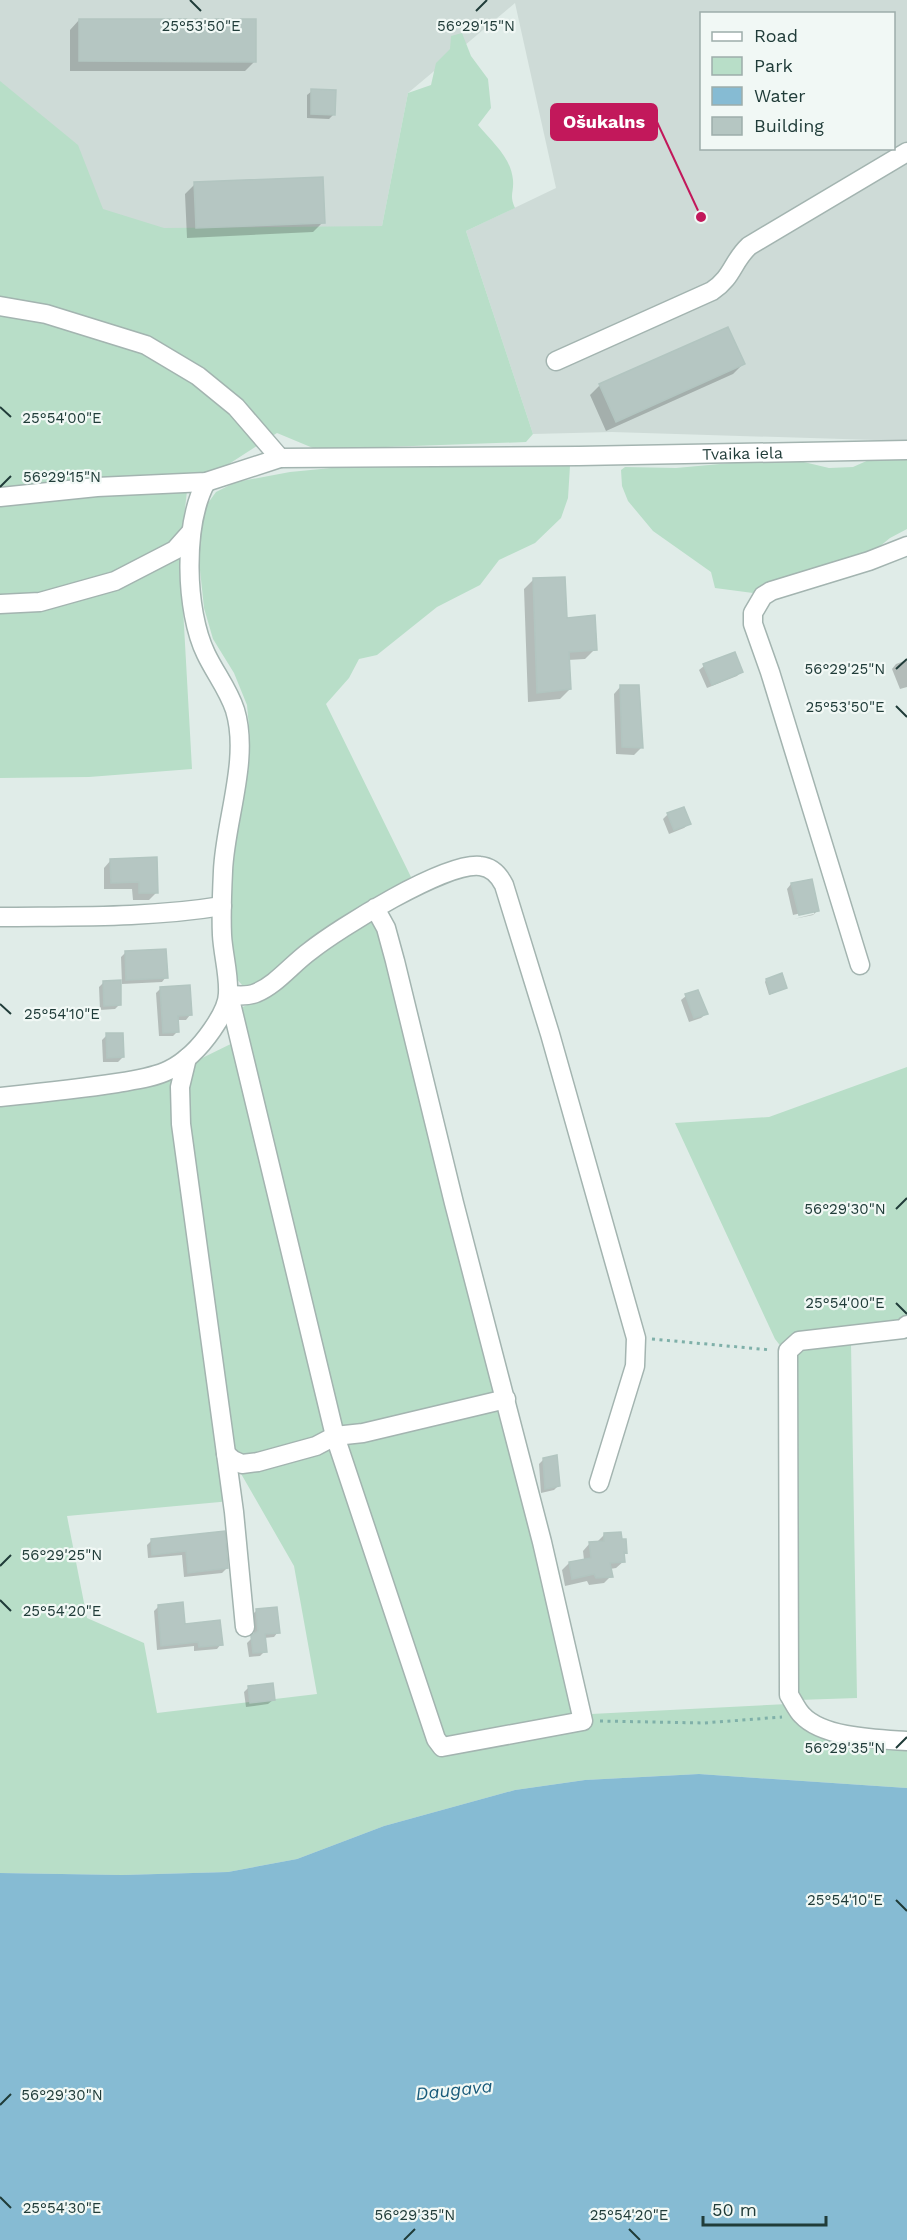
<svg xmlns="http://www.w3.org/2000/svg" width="907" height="2240" font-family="'Work Sans',sans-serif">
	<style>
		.built { fill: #cedbd7; fill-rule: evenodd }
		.green { fill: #b8dec8 }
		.water { fill: #86bbd3 }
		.shadow { fill: #0003 }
		.building { fill: #b5c6c2; stroke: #b2c5c0; stroke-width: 1.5 }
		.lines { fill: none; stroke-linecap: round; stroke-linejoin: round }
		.minor-casing { stroke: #a3b4b0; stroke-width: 21 }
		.path { stroke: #7fb0a9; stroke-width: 3; stroke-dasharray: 3 4.5; stroke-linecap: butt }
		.minor { stroke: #fff; stroke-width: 18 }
		.ticks { fill: none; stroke: #203c39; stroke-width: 2 }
		.labels { text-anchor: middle; stroke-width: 4.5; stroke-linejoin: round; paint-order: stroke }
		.street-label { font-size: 16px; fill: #203c39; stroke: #f1f8f5 }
		.water-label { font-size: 18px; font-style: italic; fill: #185a7a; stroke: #f1f8f5 }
		.ticks-label { font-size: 15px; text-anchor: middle; fill: #203c39; stroke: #f1f8f5; stroke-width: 4.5; stroke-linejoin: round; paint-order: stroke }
		.leader { fill: none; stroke: #c2185b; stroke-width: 2 }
		.callout-dot { fill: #c2185b; stroke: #f1f8f5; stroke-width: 2 }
		.callout { fill: #c2185b; stroke: #c2185b; stroke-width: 2 }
		.callout-label { font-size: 18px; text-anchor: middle; font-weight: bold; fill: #fff }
	</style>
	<rect width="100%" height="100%" fill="#e0ece8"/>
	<path class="built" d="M0,0H907V441L612,432L533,434L466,231L556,188L515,3L408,93L382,226L60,249L0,198ZM702,14H894V148H702Z"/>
	<path class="green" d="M462,33L471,56L488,79L491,108L478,125C492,142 511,157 513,180C514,193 509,195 515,208L466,231L533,434L526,442L330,449L313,448L277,433L187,491L180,554L192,769L89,777L0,778V81L78,145L103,209L164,228L382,226L408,93L431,85L436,63L450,49L451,36Z
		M880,455L907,459V529L890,538L868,556L753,593L715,588L711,572L653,531L628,501L622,486L621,470L625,467L676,468L787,458L829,468L853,467Z
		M393,462L570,466L568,498L561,518L535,543L499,560L480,585L437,607L377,655L359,659L349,678L326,704L411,877L256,986L242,985L235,977L229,913L237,828L249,766L250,739L247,705L234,673L213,639L204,608L197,541L203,510L216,492L236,482L290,472Z
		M375,918L591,1714L788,1704L793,1712L907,1746V1788L699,1774L585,1780L515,1790L384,1826L297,1859L228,1872L122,1875L0,1873V1102L174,1074L231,1501L67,1516L87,1618L144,1643L157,1713L317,1694L294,1566L236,1465L186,1102L196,1061L245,1037L238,1009L272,994L327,947Z
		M907,1067V1335L851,1343L857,1698L798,1700L796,1696L794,1363L775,1339L675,1123L769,1117Z"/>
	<path class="water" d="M699,1774L907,1788V2240H0V1873L122,1875L228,1872L297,1859L384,1826L515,1790L585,1780Z"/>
	<path class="shadow" d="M79,20L255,61L245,71H70V30Z
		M312,91L334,114L329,119L307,118V95Z
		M195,184L323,222L313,232L187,238L185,194Z
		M743,364L733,374L606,431L590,395L600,385Z
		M534,579L566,619L595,649L585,659L568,660L570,689L560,699L528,702L524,589Z
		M907,660V687L900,689L892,669L896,664Z
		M704,666L741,672L737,676L707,688L699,670Z
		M621,686L641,748L634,755L616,754L614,694Z
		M668,814L689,824L684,828L669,834L663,819Z
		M111,860L157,892L149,900H133L132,889H104V868Z
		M791,884L818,910L813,915L794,919L814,914V910L793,915L787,889Z
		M126,952L166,977L162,982L122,984L121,957Z
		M766,980L785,988L769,995L765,982Z
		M104,982L120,1004L115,1009L100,1010L99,987Z
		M161,988L190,1015L186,1020H177L178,1031L173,1036H159L156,993Z
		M686,996L706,1014L701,1018L689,1022L681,1000Z
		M107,1035L123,1057L118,1062H103L102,1040Z
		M543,1460L559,1485L554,1490L541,1493L539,1464Z
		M223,1533L227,1568L222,1573L184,1577L182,1555L148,1558L147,1545L152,1540Z
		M604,1535L626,1552L623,1555L624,1561L616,1568L610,1569L611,1576L604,1583L589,1585L587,1581L565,1586L562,1570L569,1563L584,1560L583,1551L590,1543H596Z
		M159,1606L184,1626L221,1644L217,1649L194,1651V1646L157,1650L154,1611Z
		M256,1611L278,1632L274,1637L264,1638L265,1651L260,1656L249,1657L247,1643L254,1636L252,1615Z
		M249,1687L273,1700L268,1704L246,1707L244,1692Z"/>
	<path class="building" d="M79,19H256V62L79,61Z
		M311,89L336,90L335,115L311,114Z
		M323,177L325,223L196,228L194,182Z
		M728,327L745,364L616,422L599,384Z
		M565,577L567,618L595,615L597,650L569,652L571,689L537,693L533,578Z
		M735,652L743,672L712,685L703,664Z
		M620,685H639L643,748L622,747Z
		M684,807L691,824L674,830L667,813Z
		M157,857L158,893H139V882L111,883L110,859Z
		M812,879L819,911L799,915L791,883Z
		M166,949L168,978L126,980L125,951Z
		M782,973L787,988L770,994L766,979Z
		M121,980V1005L104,1006L103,981Z
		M190,985L192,1015L178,1016L179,1032L163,1033L160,987Z
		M698,990L708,1014L694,1018L685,994Z
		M106,1033H123L124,1057L107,1058Z
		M557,1455L560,1486L545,1489L543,1458Z
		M225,1531L228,1568L188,1573L186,1551L152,1555L151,1539Z
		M621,1532L622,1539H626L627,1553L624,1552L625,1562L610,1563L613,1577L596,1578L594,1574L572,1579L569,1562L591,1558L589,1542L604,1541V1533Z
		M183,1602L185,1624L220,1620L223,1645L199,1647L198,1642L161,1646L158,1605Z
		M277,1607L280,1633L265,1634L267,1652L253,1653L251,1636L258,1631L256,1609Z
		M273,1683L275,1700L250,1703L248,1686Z"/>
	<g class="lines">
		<defs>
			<g id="minor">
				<path d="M0,306L46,314L146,345L198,376L236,407L280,458"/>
				<path d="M556,361L712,291C733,277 732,262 749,246L907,152"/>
				<path id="s1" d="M0,497L97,487L206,482L280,458L579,456L907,450"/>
				<path d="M0,604L40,602L115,581L175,550L191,532"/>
				<path d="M375,908L386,928L395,961L454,1203L542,1542L583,1721L442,1747L436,1739L335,1436L229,995C237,995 247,997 256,993C276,985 292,964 310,951C339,928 445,862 480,866C491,867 499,875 504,885L550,1034L636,1338L635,1366L599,1483"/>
				<path d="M0,917C74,916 149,918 222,906"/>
				<path d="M860,965L770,672L753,624V613L763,596L771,591L869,561L907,546"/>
				<path d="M187,1058L180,1087L181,1124L234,1512L245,1627"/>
				<path d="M0,1097C39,1093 78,1089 117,1083C134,1080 153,1078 169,1070C187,1061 201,1046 212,1030C219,1020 228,1006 228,993C229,974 223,954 222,935C221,914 222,892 223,871C225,821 250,759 235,710C228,689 215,673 206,654C185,611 183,525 206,482"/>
				<path d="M907,1325L903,1329L799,1341L788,1351L789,1695C793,1701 797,1710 802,1715C823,1738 878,1739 907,1741"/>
				<path d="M226,1454L233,1460L242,1464L258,1462L316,1446L335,1436L363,1433L506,1399"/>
			</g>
		</defs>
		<use href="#minor" class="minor-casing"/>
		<path class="path" d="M652,1339L771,1350
			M600,1721L704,1723L782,1717"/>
		<use href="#minor" class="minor"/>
	</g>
	<path class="ticks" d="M190,0L201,11M476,11L487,0M0,407L11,417M0,487L11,476M896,669L907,659M896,706L907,717M0,1004L11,1014M896,1209L907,1198M896,1303L907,1314M0,1566L11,1555M0,1600L11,1611M896,1748L907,1737M896,1900L907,1911M0,2105L11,2094M0,2197L11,2208M629,2229L640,2240M404,2240L415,2229"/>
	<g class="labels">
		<g class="street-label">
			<text dy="6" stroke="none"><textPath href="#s1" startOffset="747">Tvaika iela</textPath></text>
		</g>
		<g class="water-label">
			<text transform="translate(454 2090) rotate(-6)" y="6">Daugava</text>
		</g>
	</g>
	<g class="ticks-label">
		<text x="201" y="31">25°53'50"E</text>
		<text x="476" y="31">56°29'15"N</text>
		<text x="62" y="423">25°54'00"E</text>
		<text x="62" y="482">56°29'15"N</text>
		<text x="845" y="674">56°29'25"N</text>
		<text x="845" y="712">25°53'50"E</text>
		<text x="62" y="1019">25°54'10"E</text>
		<text x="845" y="1214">56°29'30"N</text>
		<text x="845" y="1308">25°54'00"E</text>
		<text x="62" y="1560">56°29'25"N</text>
		<text x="62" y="1616">25°54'20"E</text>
		<text x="845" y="1753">56°29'35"N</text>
		<text x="845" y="1905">25°54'10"E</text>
		<text x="62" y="2100">56°29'30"N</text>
		<text x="62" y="2213">25°54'30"E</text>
		<text x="415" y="2220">56°29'35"N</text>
		<text x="629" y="2220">25°54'20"E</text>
	</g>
	<path class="leader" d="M701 217L657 122"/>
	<circle class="callout-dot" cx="701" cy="217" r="6"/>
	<rect class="callout" x="551" y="104" width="106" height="36" rx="6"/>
	<g class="callout-label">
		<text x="604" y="128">Ošukalns</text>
	</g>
	<rect x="700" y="12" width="195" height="138" fill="#f1f8f5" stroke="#9dadaa" stroke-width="1.5"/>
	<rect x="712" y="32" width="30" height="9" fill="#ffffff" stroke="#9dadaa" stroke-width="1.5"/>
	<text x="754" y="42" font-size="18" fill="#203c39">Road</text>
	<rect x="712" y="57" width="30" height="18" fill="#b8dec8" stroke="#9dadaa" stroke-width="1.5"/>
	<text x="754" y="72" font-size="18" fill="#203c39">Park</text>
	<rect x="712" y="87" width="30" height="18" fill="#86bbd3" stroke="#9dadaa" stroke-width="1.5"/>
	<text x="754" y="102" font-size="18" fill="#203c39">Water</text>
	<rect x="712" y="117" width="30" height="18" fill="#b5c6c2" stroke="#9dadaa" stroke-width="1.5"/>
	<text x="754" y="132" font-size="18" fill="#203c39">Building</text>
	<path d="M703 2216v9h123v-9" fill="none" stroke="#203c39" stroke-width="3"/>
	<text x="712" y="2216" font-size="18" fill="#203c39" stroke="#f1f8f5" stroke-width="4.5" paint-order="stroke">50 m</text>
</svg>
